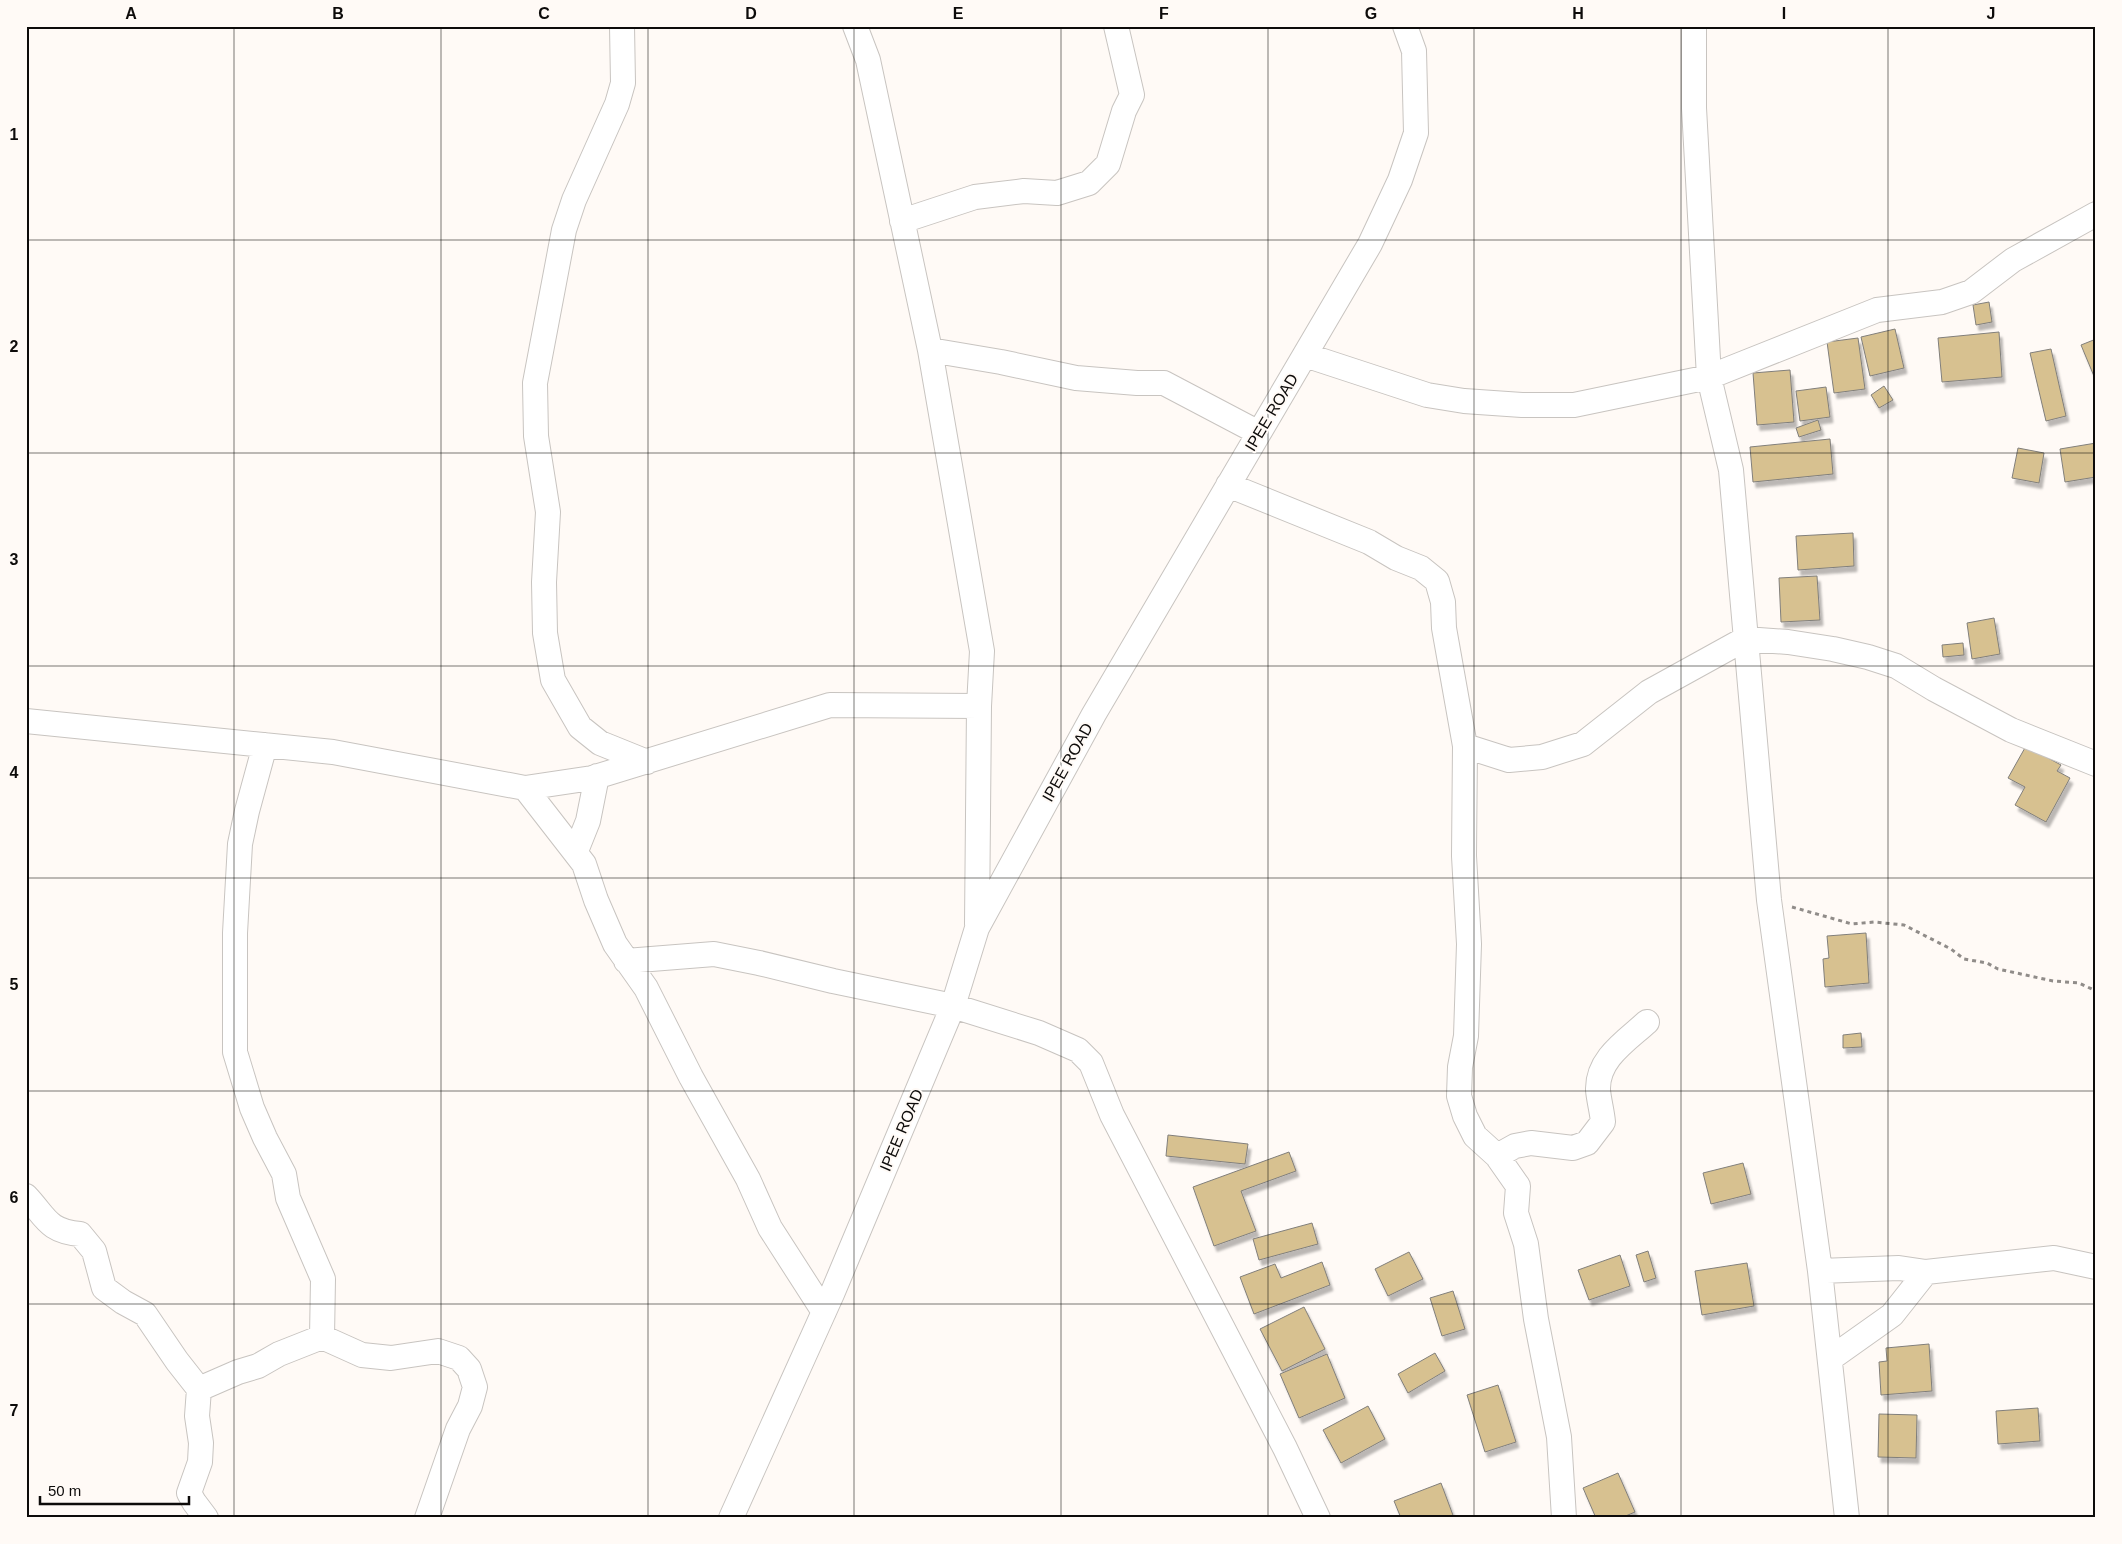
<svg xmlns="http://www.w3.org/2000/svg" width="2122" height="1544" font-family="Arial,sans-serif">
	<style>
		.building { fill: #d7c190; stroke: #817f7b; filter: url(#shadow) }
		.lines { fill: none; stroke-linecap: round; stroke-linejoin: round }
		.minor-casing { stroke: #c8c4c0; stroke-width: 26 }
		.path { stroke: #908c89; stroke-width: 3; stroke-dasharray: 4 4; stroke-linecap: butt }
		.minor { stroke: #fff; stroke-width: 24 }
		.grid { fill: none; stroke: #0d0b0a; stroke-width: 1; stroke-opacity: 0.55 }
		.labels { text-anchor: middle; stroke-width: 4; stroke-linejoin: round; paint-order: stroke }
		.street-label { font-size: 16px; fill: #0d0b0a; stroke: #fffaf6 }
		.neatline { fill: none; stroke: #0d0b0a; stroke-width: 2 }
		.grid-label { font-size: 16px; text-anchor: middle; font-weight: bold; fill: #0d0b0a }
	</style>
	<defs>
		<filter id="shadow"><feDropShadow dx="3" dy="5.5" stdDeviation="1" flood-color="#0004"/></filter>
	</defs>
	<rect width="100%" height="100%" fill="#fffaf6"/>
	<path class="building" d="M1989,302L1992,322L1976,325L1973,305Z
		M1895,329L1904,368L1870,376L1861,337Z
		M1999,332L2002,377L1942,382L1938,338Z
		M1858,338L1865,389L1834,393L1827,342Z
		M2096,339V381L2081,345Z
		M2051,349L2066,416L2046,421L2030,353Z
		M1790,370L1794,422L1757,425L1753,373Z
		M1884,386L1893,400L1879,408L1871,395Z
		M1826,387L1830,417L1800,421L1796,391Z
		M1818,420L1821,430L1799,437L1796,428Z
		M1830,439L1833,474L1753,482L1750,447Z
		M2096,443V477L2065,482L2060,449Z
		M2018,448L2044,453L2039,483L2012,478Z
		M1853,533L1854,566L1798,570L1796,536Z
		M1817,576L1820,620L1781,622L1779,578Z
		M1994,618L2000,654L1972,659L1967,623Z
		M1963,643L1964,655L1943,657L1942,645Z
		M2026,746L2061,765L2057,771L2070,778L2046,822L2015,805L2025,787L2008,778Z
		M1866,933L1869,983L1825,987L1823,959L1829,958L1827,936Z
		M1861,1033L1862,1047L1843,1048V1035Z
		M1168,1135L1248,1144L1245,1164L1166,1156Z
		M1289,1152L1296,1171L1241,1191L1256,1231L1214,1246L1193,1187Z
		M1743,1163L1751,1194L1711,1204L1703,1173Z
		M1312,1223L1318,1244L1259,1260L1253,1239Z
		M1648,1251L1656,1278L1644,1282L1636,1255Z
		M1409,1252L1423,1279L1388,1296L1375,1269Z
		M1620,1255L1630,1286L1589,1300L1578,1270Z
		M1322,1262L1330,1285L1254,1314L1240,1277L1275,1264L1281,1278Z
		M1747,1263L1754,1306L1702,1315L1695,1271Z
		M1453,1291L1465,1329L1442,1336L1430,1298Z
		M1304,1307L1325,1349L1282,1371L1260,1329Z
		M1929,1344L1932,1391L1881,1395L1879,1362L1887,1361L1886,1348Z
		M1435,1353L1445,1371L1408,1393L1398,1374Z
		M1327,1354L1345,1398L1299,1418L1280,1374Z
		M1498,1385L1516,1442L1485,1452L1467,1395Z
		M1368,1406L1385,1439L1341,1463L1323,1430Z
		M2038,1408L2040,1441L1998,1444L1996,1411Z
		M1879,1414L1917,1415L1916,1458L1878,1457Z
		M1618,1473L1635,1512L1621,1518H1596L1583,1488Z
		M1441,1483L1454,1518H1401L1394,1501Z"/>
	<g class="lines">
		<defs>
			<path id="minor" d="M622,26L623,83L617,104L574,200L564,230L535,383L536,436L548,512L544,582L545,633L553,680L580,727L600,743L647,762
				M855,26L868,60L930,350L982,651L979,706L977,924
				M1694,26V108L1709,377L1731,470L1769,900L1820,1271L1847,1518
				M902,221L975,197L1024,191L1057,193L1089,183L1108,164L1124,111L1132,95L1116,26
				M930,350L1001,362L1076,378L1137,383H1164L1259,433
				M1305,355L1427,395L1464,401L1522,405H1574L1709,377L1877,310L1942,302L1971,292L2013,260L2096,214
				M1228,485L1369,542L1396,558L1421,568L1437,581L1443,602L1444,628L1465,746L1464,856L1469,944L1466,1036L1460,1067L1459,1096L1465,1116L1475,1136L1497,1156L1518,1186L1516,1213L1526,1244L1536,1319L1559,1437L1564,1518
				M26,721L333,752L525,788L592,778L830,705L979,706
				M265,745L247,811L240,844L235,933V1052L252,1108L265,1138L284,1174L288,1198L323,1279L322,1337
				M1465,746L1509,760L1542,757L1583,744L1649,692L1745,639L1788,642L1833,649L1868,657L1896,666L1934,689L2011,730L2096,764
				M525,788L584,864L596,900L615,944L646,988L691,1077L748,1179L770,1228L824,1312
				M576,851L588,821L597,776
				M626,961L714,954L759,963L833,981L953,1006L1039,1033L1078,1050L1091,1063L1112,1115L1285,1448L1318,1518
				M1497,1156L1515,1146L1531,1143L1573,1148L1587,1143L1603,1122C1602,1111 1599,1101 1598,1090C1597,1059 1626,1041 1647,1022
				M26,1196C46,1217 47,1231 80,1234L94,1251L104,1288L123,1302L145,1314L177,1361L199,1389L197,1416L201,1443L200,1462L189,1493L194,1502L206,1518
				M1820,1271L1899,1268L1926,1272L2054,1258L2096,1267
				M1830,1359L1892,1315L1926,1272
				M199,1389L238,1372L258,1366L279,1354L322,1337L362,1355L391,1358L438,1351L459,1358L469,1369L475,1387L470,1406L458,1429L427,1518
				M731,1518L832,1294L953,1006L977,928L1094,714L1370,244L1400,180L1416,133L1414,51L1405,26"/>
		</defs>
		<use href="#minor" class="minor-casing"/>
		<path class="path" d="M1792,907L1852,924L1874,922L1904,925L1951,949L1964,959L1987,963L1998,969L2053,981L2079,983L2096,991"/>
		<use href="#minor" class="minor"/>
	</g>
	<path class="grid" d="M234,26V1518M441,26V1518M648,26V1518M854,26V1518M1061,26V1518M1268,26V1518M1474,26V1518M1681,26V1518M1888,26V1518M26,240H2096M26,453H2096M26,666H2096M26,878H2096M26,1091H2096M26,1304H2096"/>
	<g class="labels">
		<g class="street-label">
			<text transform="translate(1271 412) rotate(-59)" y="6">IPEE ROAD</text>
			<text transform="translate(1067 762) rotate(-61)" y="6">IPEE ROAD</text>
			<text transform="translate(901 1130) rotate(-67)" y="6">IPEE ROAD</text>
		</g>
	</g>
	<rect width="2122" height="1544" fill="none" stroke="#fffaf6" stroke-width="55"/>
	<path d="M40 1496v8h149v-8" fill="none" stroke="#0d0b0a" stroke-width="2.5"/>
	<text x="48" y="1496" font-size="15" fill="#0d0b0a" stroke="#fffaf6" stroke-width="4" paint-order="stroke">50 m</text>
	<rect x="28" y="28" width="2066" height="1488" class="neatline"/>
	<g class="grid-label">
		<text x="131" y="19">A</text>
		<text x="338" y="19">B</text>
		<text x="544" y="19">C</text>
		<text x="751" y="19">D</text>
		<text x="958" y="19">E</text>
		<text x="1164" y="19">F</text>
		<text x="1371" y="19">G</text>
		<text x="1578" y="19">H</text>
		<text x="1784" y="19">I</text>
		<text x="1991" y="19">J</text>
		<text x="14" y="140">1</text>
		<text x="14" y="352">2</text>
		<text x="14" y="565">3</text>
		<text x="14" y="778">4</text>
		<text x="14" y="990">5</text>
		<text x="14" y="1203">6</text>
		<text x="14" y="1416">7</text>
	</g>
</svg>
